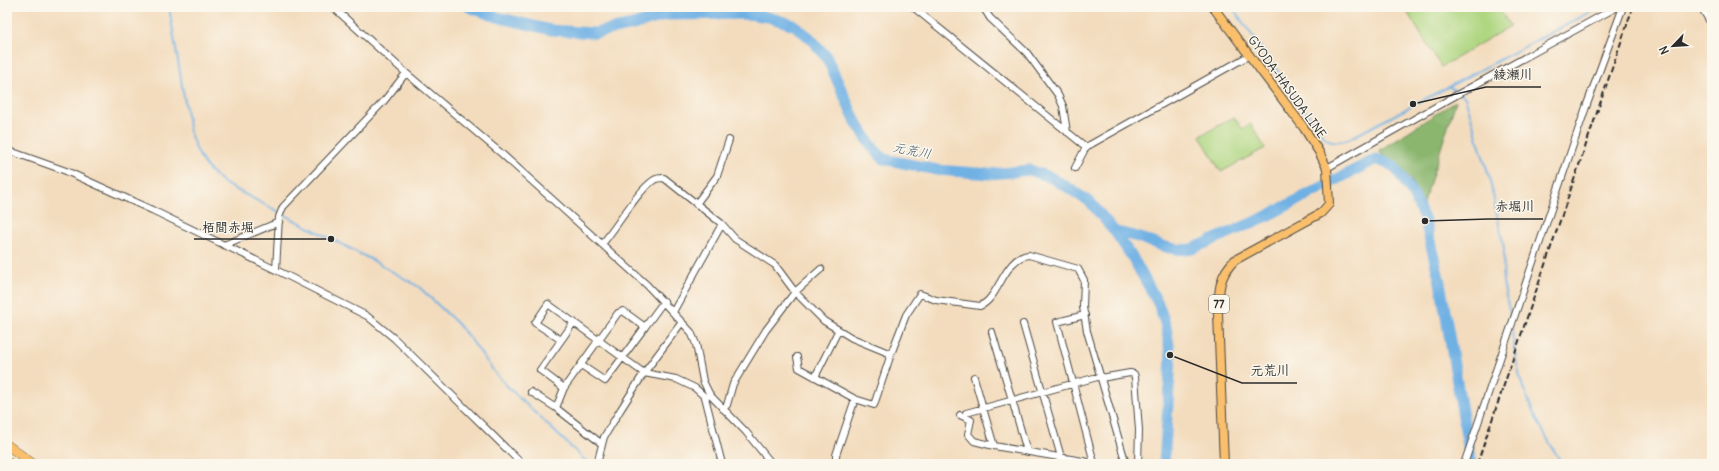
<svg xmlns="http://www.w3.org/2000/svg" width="1719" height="471" font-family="Delius,'Klee One',sans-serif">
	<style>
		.green { fill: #add57f; stroke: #6c8055 }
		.forest { fill: #8ab66e; stroke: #5a704c }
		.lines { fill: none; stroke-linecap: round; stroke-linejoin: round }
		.stream { stroke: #6fb1e4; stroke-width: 2 }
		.river { stroke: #6fb1e4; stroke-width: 11 }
		.minor-casing { stroke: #494641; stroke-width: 8 }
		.major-casing { stroke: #494641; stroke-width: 10 }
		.highway-casing { stroke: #494641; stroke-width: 10 }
		.minor { stroke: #fff; stroke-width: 6 }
		.major { stroke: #f9bf6c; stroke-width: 8 }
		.highway { stroke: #f9bf6c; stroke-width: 9 }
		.rail { stroke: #2b2b2b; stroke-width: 2; stroke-dasharray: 6 3; stroke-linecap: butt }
		.labels { text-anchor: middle; stroke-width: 3; stroke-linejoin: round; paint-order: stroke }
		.shield { fill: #fbf7ec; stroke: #696865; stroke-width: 1 }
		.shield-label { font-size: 11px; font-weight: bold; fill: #2b2b2b }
		.street-label { font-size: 12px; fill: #2b2b2b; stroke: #fbf7ec }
		.water-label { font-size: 13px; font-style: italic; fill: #435a6c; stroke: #fbf7ec }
		.leader { fill: none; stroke: #2b2b2b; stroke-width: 1.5 }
		.callout-dot { fill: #2b2b2b; stroke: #fbf7ec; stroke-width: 1.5 }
		.callout-label { font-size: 13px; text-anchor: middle; font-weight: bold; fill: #2b2b2b; stroke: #fbf7ec; stroke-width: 3; stroke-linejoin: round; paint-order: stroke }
	</style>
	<rect width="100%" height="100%" fill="#fbf7ec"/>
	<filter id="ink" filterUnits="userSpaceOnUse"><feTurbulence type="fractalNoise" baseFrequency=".025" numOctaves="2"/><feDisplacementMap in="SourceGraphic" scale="8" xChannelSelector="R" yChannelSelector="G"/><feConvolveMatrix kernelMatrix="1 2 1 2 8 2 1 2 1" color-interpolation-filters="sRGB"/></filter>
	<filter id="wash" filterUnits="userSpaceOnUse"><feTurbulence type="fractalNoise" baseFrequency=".012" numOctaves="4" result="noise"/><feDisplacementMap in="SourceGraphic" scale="16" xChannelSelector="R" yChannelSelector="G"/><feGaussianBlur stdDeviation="0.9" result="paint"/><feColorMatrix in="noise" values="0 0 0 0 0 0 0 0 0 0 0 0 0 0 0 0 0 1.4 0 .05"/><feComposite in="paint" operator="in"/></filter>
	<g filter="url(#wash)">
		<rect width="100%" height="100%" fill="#f3dcbd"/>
		<path class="green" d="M1404,7H1498L1510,26L1441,67Z
			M1234,117L1242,129L1251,124L1265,148L1221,172L1200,136Z"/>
		<path class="forest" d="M1456,101L1423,205L1410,178L1378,151Z"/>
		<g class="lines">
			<path class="stream" d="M169,7L190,133C199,158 204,169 227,185L374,261L419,287L457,323L472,341L495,373L509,388L589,464
				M1232,7L1324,137C1332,144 1340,141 1349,139L1600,7
				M1448,86L1465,97L1489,176L1504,248L1503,283L1511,319
				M1512,330C1514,348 1516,366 1522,384C1530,411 1548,440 1562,464"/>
			<path class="river" d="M469,7L497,17L551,30L594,33L633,25L667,15L748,14L768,17L794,25L809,37L826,56L856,122L873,148L884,159L937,170L991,174L1030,170L1052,178L1067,187L1091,203L1115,232L1134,260L1158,303L1166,326L1171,358L1164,464
				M1115,232C1121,233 1128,234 1134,236C1152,241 1172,253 1192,249L1263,218L1376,159L1394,166L1414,196L1425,221L1440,282L1471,464"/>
		</g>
	</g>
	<g filter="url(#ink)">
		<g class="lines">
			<defs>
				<path id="minor" d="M333,7L406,73L502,154L647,285L691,332L696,344L703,381L710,395L746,432L772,464
					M913,7L1086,147
					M983,7L990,18L1027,53L1058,95L1063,106L1067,132
					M1701,7L1712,25
					M7,150L66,171L152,210L276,270L367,316L395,339L522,464
					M1075,168L1086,147L1250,55
					M1327,168L1462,92L1617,7
					M696,204L717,176L729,140
					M602,244C617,227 637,191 654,180C657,178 660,178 664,178L722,224L735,239L775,265L795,292L824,321L852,338L891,354L874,405L855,399L836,455V464
					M224,245L279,222
					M276,270L279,217L283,207L384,101L406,73
					M673,312L722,224
					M1085,315L1057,322L1094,463
					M574,322L540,370L564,388L618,313L623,311L645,327L664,301
					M1023,324L1061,457L1058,464
					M992,332L1027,451
					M561,340L535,323L548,304L644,373L676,379L695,388L705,397
					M891,354L906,315L920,294L936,300L980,306C999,299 1004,257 1029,255L1078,269L1084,280L1083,307L1087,331L1126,464
					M797,357L799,368L855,399
					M581,365L605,381L645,327
					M815,377L838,331
					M974,377L994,446L1100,464
					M1101,378L1130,373L1134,374L1135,377L1139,430L1138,464
					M531,392L556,408L602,444
					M708,396L705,397L722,464
					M556,408L564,388
					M723,409L727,405L733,384L766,330L795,292L821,269
					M966,413L1101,376
					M960,415L971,420L968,434L974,441L994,446
					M597,464L604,437L621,409L644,373L682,322
					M1464,464L1586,107L1623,7"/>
				<path id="major" d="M1213,7L1304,128L1319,152L1327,168L1329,204L1321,213L1235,260C1218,276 1219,292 1218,314L1224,464"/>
				<path id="highway" d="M7,445L33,464
					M7,461L10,464"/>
			</defs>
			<use href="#minor" class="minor-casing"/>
			<use href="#major" class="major-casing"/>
			<use href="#highway" class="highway-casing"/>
			<use href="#minor" class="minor"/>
			<use href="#major" class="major"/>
			<use href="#highway" class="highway"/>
			<path class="rail" d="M1477,464L1633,7"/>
		</g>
	</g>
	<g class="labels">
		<rect class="shield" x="1209" y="295" width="20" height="18" rx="3"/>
		<g class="shield-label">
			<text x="1219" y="308">77</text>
		</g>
		<g class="street-label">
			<text transform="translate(1287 87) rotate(54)" y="4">GYODA-HASUDA LINE</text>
		</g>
		<g class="water-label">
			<text transform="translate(912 150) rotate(11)" y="5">元荒川</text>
		</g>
	</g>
	<path class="leader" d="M1413 104L1486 87H1541M1425 221L1488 219H1543M331 239L262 239H194M1170 355L1242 383H1297"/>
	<g class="callout-dot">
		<circle cx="1413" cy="104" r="4"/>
		<circle cx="1425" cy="221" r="4"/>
		<circle cx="331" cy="239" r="4"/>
		<circle cx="1170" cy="355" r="4"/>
	</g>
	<g class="callout-label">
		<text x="1513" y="79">綾瀬川</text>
		<text x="1515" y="211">赤堀川</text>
		<text x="228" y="232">栢間赤堀</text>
		<text x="1270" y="375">元荒川</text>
	</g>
	<rect width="1719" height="471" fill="none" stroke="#fbf7ec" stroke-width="24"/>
	<g transform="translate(1673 46) rotate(245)" stroke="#fbf7ec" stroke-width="3" paint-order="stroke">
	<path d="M0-3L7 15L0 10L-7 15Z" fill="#2b2b2b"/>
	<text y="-6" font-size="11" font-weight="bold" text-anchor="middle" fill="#2b2b2b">N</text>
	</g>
</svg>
